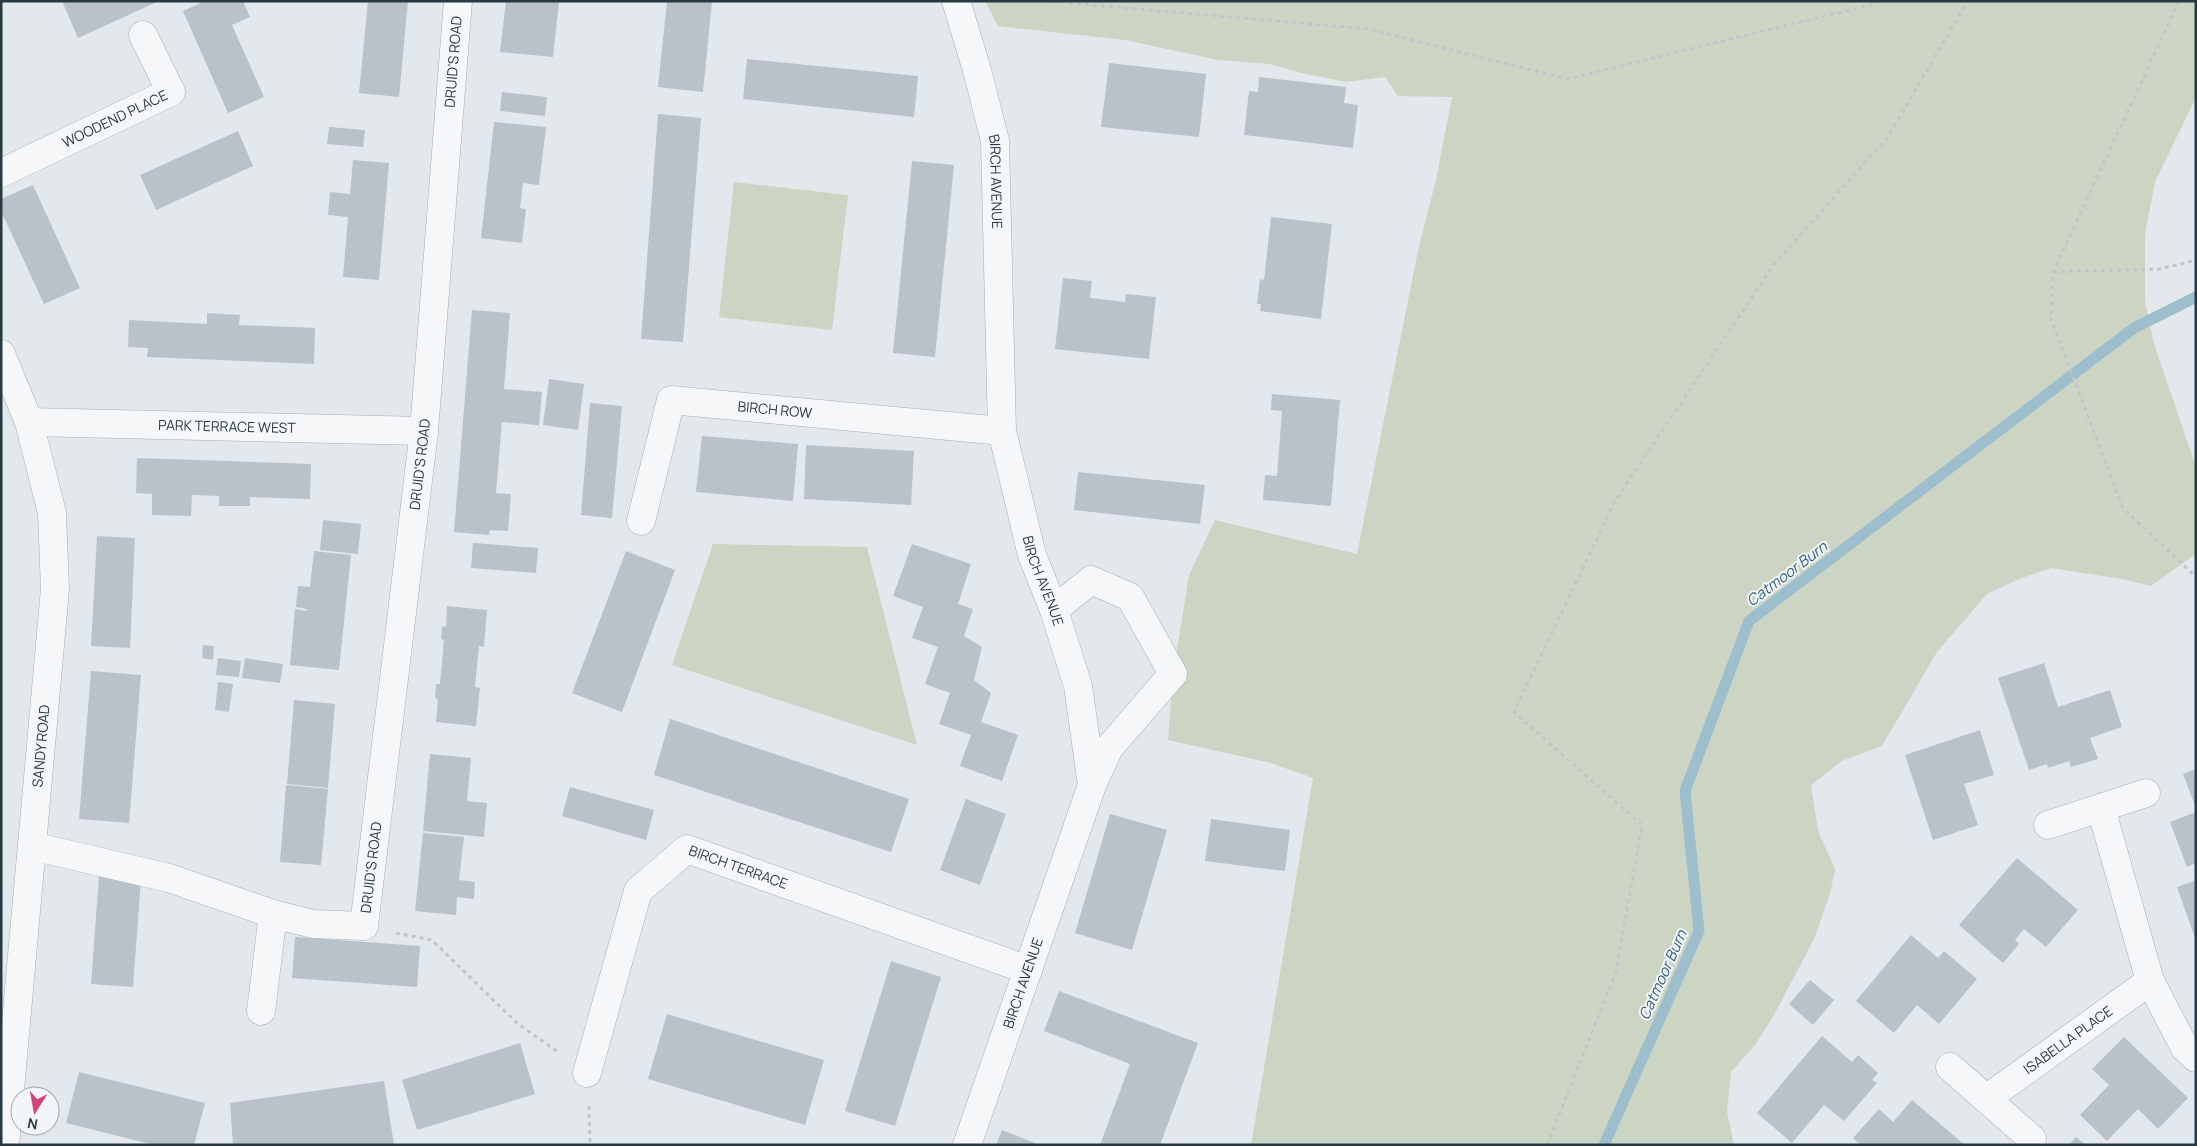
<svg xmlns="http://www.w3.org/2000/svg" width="2197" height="1146" font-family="Manrope,sans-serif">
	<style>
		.green { fill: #ccd5c3 }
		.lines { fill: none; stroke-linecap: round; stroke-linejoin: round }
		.stream { stroke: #9cbecd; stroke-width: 11 }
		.building { fill: #b9c2c9 }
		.minor-casing { stroke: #a7b0b6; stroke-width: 29 }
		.path { stroke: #c0c6ca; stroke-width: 3; stroke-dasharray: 4 4; stroke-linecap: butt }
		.minor { stroke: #f5f7f9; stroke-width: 28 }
		.labels { text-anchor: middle; stroke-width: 4; stroke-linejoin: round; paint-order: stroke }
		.street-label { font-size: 14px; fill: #293944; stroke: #f2f6f8 }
		.water-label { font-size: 15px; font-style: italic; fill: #31627a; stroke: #f2f6f8 }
	</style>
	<rect width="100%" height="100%" fill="#e2e8eb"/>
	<path class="green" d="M985,1H2196V97L2155,182L2145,234V301L2154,344L2196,467V554L2151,586L2122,579L2051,568L2019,579L1987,594L1937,652L1882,746L1842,761L1811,785L1818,831L1835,869L1830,894L1814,939L1774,1015L1755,1045L1731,1072L1727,1112L1734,1145H1251L1313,778L1271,763L1168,740L1173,674L1189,575L1215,520L1357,554L1419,246L1436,180L1452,97L1398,96L1385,77L1346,82L1301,73L1270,64L1218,60L1125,40L998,26Z
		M734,182L848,195L832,330L719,317Z
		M713,544L867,547L917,745L672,665Z"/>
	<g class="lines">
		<path class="stream" d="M1604,1145L1699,931L1685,791L1749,621L2134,328L2196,297"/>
	</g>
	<path class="building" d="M62,1H159L78,38Z
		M205,1H243L250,17L232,25L264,97L228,113L183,11Z
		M368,1H408L399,97L359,93Z
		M506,1L559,2L553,57L500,52Z
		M667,1H712L703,92L658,87Z
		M747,59L918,76L914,117L743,99Z
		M1109,63L1206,74L1199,137L1101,127Z
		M1259,77L1346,87L1344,103L1358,105L1353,148L1244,135L1249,91L1258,92Z
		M502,92L547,97L545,116L500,111Z
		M658,114L701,118L683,342L641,339Z
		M494,122L546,127L539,185L523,183L520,208L526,209L522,243L481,238Z
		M329,127L365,130L363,147L327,144Z
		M238,131L253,166L156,210L140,175Z
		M353,160L389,163L379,280L343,277L348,217L328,215L330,192L350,194Z
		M912,161L954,165L935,357L893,353Z
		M33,185L80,288L44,304L1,211V199Z
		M1271,217L1332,224L1321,319L1260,311L1261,304H1257L1260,279L1264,280Z
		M1063,278L1092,281L1090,298L1125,302L1126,294L1156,297L1149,359L1055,349Z
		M472,310L510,313L504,389L542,392L539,425L502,422L496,493L511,494L508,531L490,530L489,535L454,532Z
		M207,313L240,315L239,325L315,328L314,364L147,357L148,348L128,347L129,320L207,324Z
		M549,379L584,384L578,430L543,425Z
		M1272,394L1340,400L1331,506L1263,500L1265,475L1277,476L1282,411L1271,410Z
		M590,403L622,406L612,518L581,515Z
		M702,436L798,444L793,501L696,492Z
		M806,445L914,451L911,505L804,499Z
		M137,458L311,464L310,499L250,497V506H219V496L192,495L191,516L152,515V494L136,493Z
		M1078,472L1205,485L1200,524L1074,510Z
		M323,520L361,524L358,554L320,550Z
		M97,536L135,538L130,648L91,646Z
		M473,543L538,548L536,573L471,568Z
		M912,544L971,564L958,604L973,609L964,636L982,647L974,680L991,693L981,722L1018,735L1002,781L960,766L971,735L939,724L950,693L925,684L938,647L912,638L923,607L893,596Z
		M314,551L351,555L339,670L290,665L295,609L307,611V609L296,607L298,586L310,587Z
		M626,551L675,570L622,712L572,693Z
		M447,606L487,610L484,647L479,646L475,687L480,688L476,726L436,722L438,699L435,698L436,684H440L444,640L441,639L442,626L446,627Z
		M203,645L214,646L213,660L202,658Z
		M218,658L241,661L239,677L216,675Z
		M245,658L283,664L280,683L242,678Z
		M2044,663L2058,707L2110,690L2122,727L2090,738L2098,759L2071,767L2069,761L2048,768L2047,764L2029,770L1998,678Z
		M91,671L141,675L129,823L79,819Z
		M218,682L233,684L229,712L215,710Z
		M294,700L335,704L328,788L287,784Z
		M670,719L909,799L891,852L654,775Z
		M1980,730L1994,775L1964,784L1978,825L1933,840L1905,755Z
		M430,754L471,758L467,801L487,803L484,837L423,831Z
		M2196,769V808L2183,774Z
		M286,785L328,789L321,865L280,862Z
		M570,787L654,810L646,840L562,816Z
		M966,799L1006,814L980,885L940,870Z
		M2196,812V863L2187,867L2170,822Z
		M1110,814L1167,830L1132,950L1075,933Z
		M1211,819L1290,830L1285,871L1205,861Z
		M423,833L464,837L459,880L475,882L474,899L457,897L456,915L415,911Z
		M2017,858L2078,910L2046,947L2024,929L2015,940L2019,944L2003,963L1959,925Z
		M99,876L141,880L133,987L91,984Z
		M2196,880V938H2195L2177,887Z
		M1911,935L1938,958L1944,951L1977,979L1939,1024L1917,1005L1894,1033L1856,1001Z
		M295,937L420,946L417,987L292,978Z
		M891,961L941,977L895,1126L845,1111Z
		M1810,980L1834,1000L1813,1025L1789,1004Z
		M1059,991L1198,1043L1160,1145H1100L1130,1064L1044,1031Z
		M667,1014L824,1060L805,1125L648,1079Z
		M1822,1036L1852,1062L1858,1055L1878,1073L1872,1080L1877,1083L1844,1121L1824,1105L1792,1143L1757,1113Z
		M2124,1037L2188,1098L2158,1129L2138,1109L2107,1141L2080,1115L2109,1085L2092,1069Z
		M520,1043L535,1094L417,1130L402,1080Z
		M79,1072L205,1103L194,1145H154L66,1123Z
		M384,1081L394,1145H233L230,1103Z
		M1912,1100L1965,1145H1861L1853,1138L1879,1109L1893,1122Z
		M1002,1130L1040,1145H996Z
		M2076,1137L2086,1145H2069Z"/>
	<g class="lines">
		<defs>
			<g id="minor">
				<path id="s1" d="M956,1L977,70L995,141L1002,431L1032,555L1054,610L1078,686L1092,785L967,1145"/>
				<path id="s2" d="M1,173L171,92L143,35"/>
				<path d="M1,354L29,422L52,513L55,589L5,1145"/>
				<path id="s3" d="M29,422L424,431"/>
				<path id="s4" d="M641,521L671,400L1002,431"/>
				<path d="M1054,610L1091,580L1130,597L1173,674L1109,748L1092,785"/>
				<path d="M2101,808L2150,981L2185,1048L2196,1058"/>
				<path d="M2048,825L2146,793"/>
				<path id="s5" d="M32,846L169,878L273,914L313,924L364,926L424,431L458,1"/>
				<path d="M261,1011L273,914"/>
				<path d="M1950,1067L2032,1139"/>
				<path id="s6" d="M587,1073L638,891L687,849L1028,970"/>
				<path id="s7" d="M1986,1099L2150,981"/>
			</g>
		</defs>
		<use href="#minor" class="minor-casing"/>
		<path class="path" d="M1045,1L1369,29L1567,79L1886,1
			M2179,1L2053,272L2051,319L2123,508L2196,577
			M2053,272L2160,269L2196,260
			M396,933L432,940L518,1024L558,1052
			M589,1106L590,1145
			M1547,1145L1616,972L1642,825L1514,712L1615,501L1775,263L1887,138L1968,1"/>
		<use href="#minor" class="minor"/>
	</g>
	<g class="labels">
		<g class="street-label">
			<text dy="5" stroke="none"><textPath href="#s5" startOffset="1212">DRUID'S ROAD</textPath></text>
			<text dy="5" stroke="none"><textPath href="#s2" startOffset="126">WOODEND PLACE</textPath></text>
			<text dy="5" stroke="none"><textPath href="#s1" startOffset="186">BIRCH AVENUE</textPath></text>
			<text dy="5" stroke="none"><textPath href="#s4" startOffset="229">BIRCH ROW</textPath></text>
			<text dy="5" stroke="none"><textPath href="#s3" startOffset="198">PARK TERRACE WEST</textPath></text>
			<text dy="5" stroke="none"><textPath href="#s5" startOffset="808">DRUID'S ROAD</textPath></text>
			<text dy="5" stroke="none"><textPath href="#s1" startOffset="591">BIRCH AVENUE</textPath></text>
			<text transform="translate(41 746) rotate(-85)" y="5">SANDY ROAD</text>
			<text dy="5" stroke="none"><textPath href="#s5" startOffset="402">DRUID'S ROAD</textPath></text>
			<text dy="5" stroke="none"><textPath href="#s6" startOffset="308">BIRCH TERRACE</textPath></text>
			<text transform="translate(1023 983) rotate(-71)" y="5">BIRCH AVENUE</text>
			<text dy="5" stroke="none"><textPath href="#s7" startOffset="101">ISABELLA PLACE</textPath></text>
		</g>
		<g class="water-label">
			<text transform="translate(1787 574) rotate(-37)" y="5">Catmoor Burn</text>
			<text transform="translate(1663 975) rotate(-66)" y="5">Catmoor Burn</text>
		</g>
	</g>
	<rect width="2197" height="1146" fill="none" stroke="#293944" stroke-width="5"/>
	<g transform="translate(35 1111) rotate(191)"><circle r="24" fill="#f2f6f8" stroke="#a2aab0"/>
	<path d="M0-4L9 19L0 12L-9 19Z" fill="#d54278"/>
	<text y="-8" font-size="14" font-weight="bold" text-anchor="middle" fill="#293944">N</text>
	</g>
</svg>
